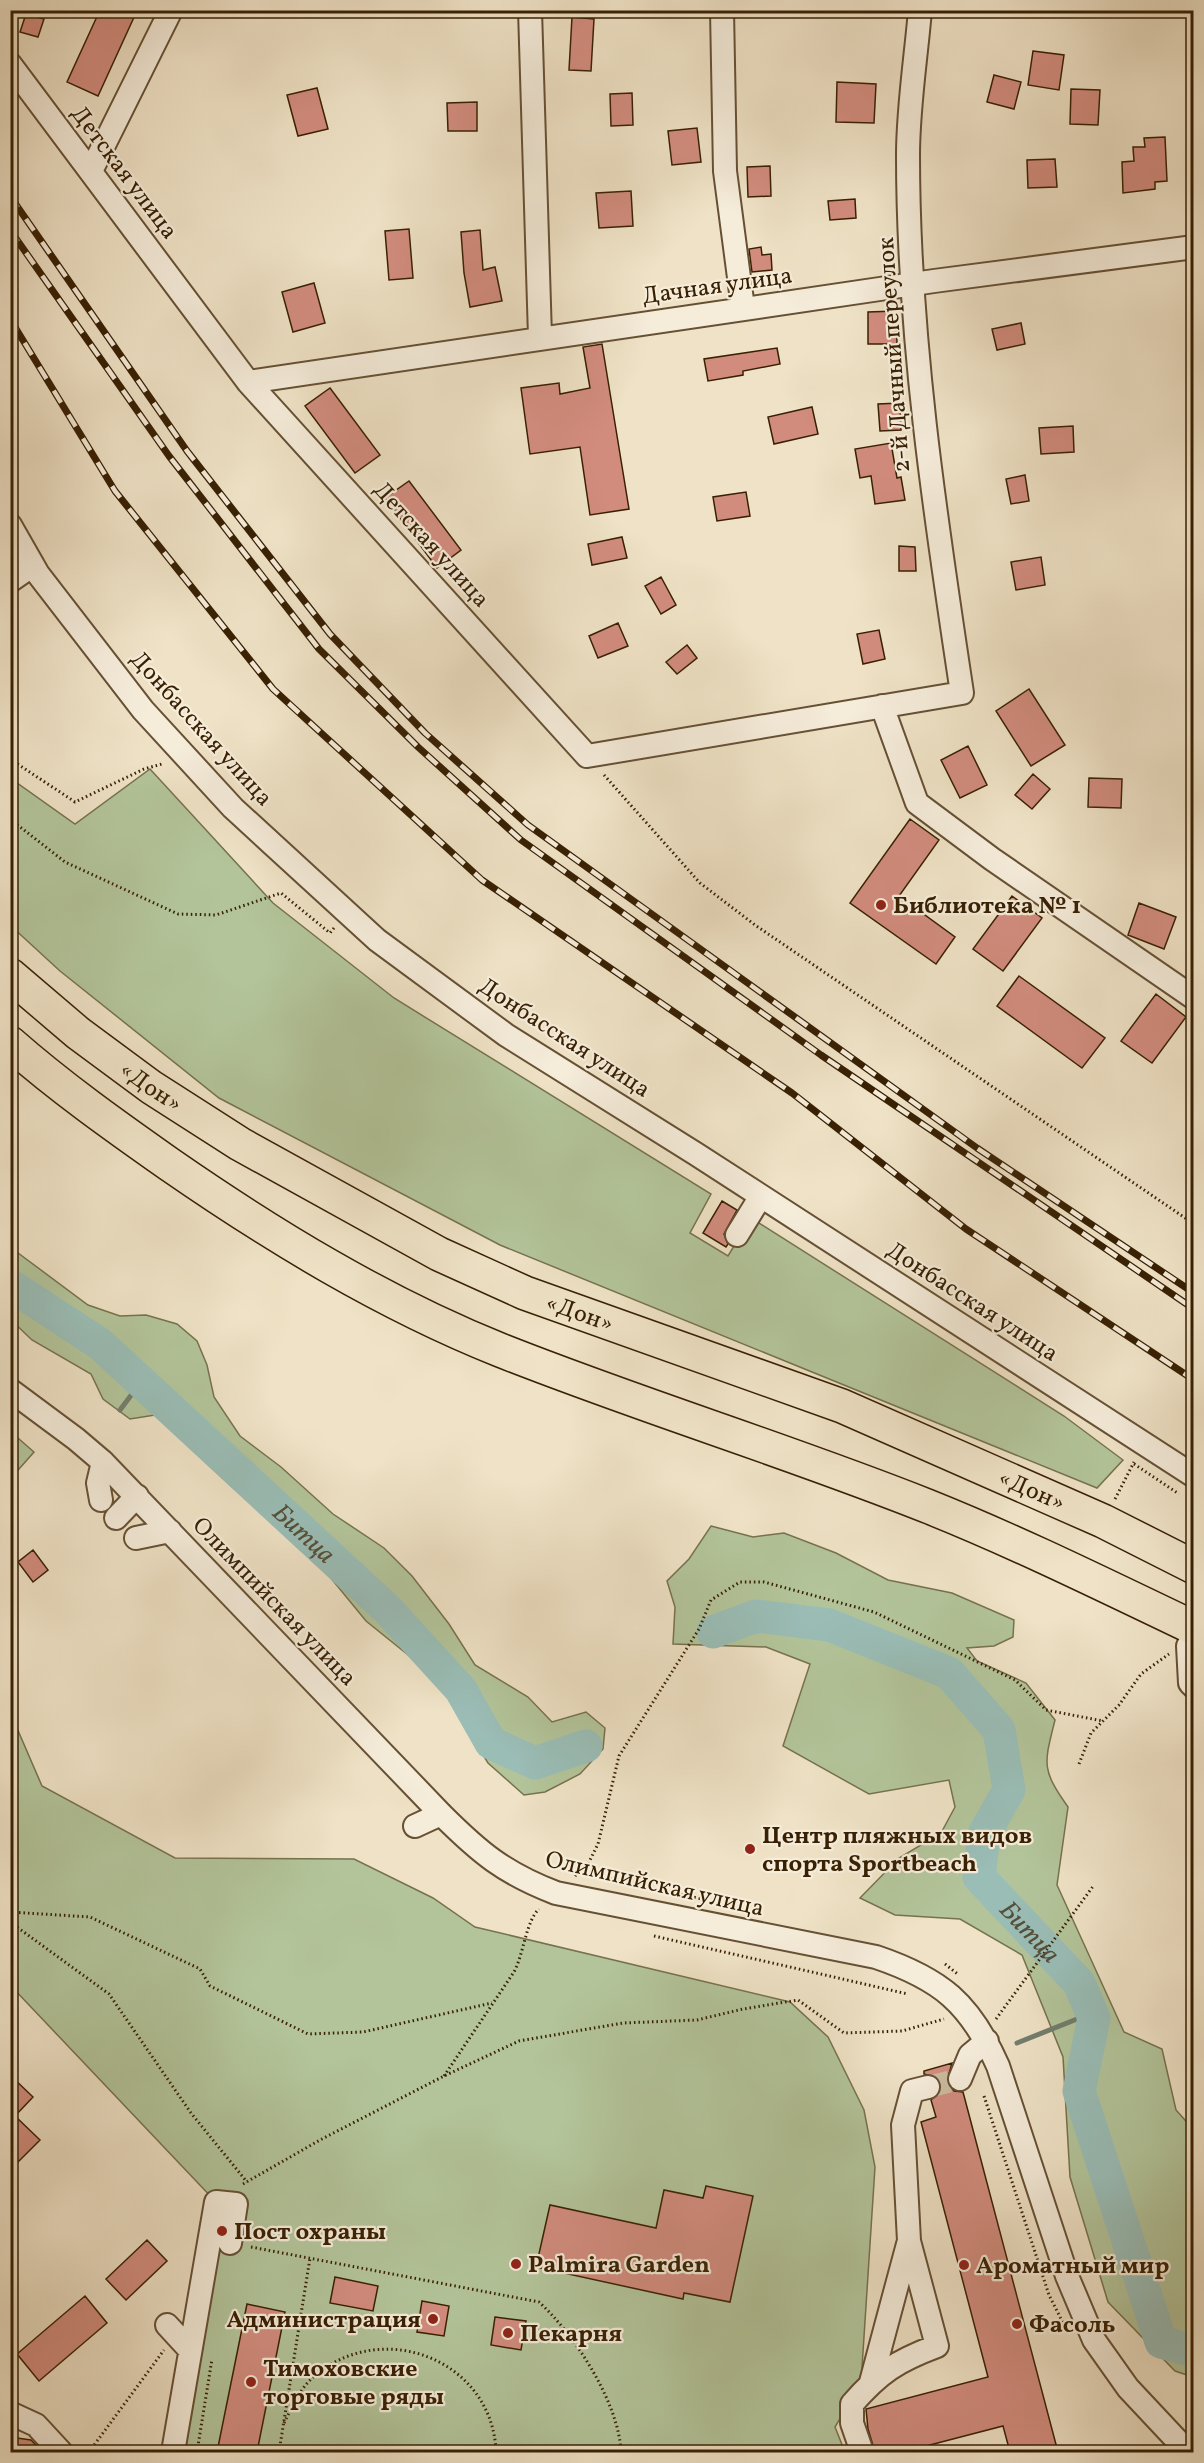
<svg xmlns="http://www.w3.org/2000/svg" width="1204" height="2463" font-family="Vollkorn,serif">
	<style>
		.green { fill: #b3c49a; stroke: #76724e; stroke-width: 1.5 }
		.lines { fill: none; stroke-linecap: round; stroke-linejoin: round }
		.stream { stroke: #737e6e; stroke-width: 5 }
		.river { stroke: #9abdb6; stroke-width: 33 }
		.building { fill: #d28c7e; stroke: #382003; stroke-width: 1.5 }
		.minor-tunnel { stroke: #cabb9f; stroke-width: 22; stroke-dasharray: 22 11; stroke-linecap: butt }
		.minor-casing { stroke: #665034; stroke-width: 26 }
		.highway-casing { stroke: #382003; stroke-width: 36 }
		.path { stroke: #382003; stroke-width: 3; stroke-dasharray: 1.5 3; stroke-linecap: butt }
		.minor { stroke: #f5ecda; stroke-width: 22 }
		.highway { stroke: #efe2c6; stroke-width: 33 }
		.rail-casing { stroke: #382003; stroke-width: 7 }
		.rail { stroke: #f5ecda; stroke-width: 4.5; stroke-dasharray: 14; stroke-linecap: butt }
		.poi-dot { fill: #8f2418; stroke: #f5ecda; stroke-width: 2 }
		.labels { text-anchor: middle; stroke-width: 4.5; stroke-linejoin: round; paint-order: stroke }
		.street-label { font-size: 24px; fill: #382003; stroke: #f5ecda }
		.poi-label { font-size: 24px; font-weight: bold; fill: #382003; stroke: #f5ecda; text-anchor: start }
		.water-label { font-size: 26px; font-style: italic; fill: #554f39; stroke: #f5ecda }
	</style>
	<rect width="100%" height="100%" fill="#efe2c6"/>
	<filter id="stains"><feTurbulence type="fractalNoise" baseFrequency=".00333" numOctaves="4"/><feColorMatrix values="0 0 0 0 .2 0 0 0 0 .09 0 0 0 0 .02 0 0 0 .5 -.17"/></filter>
	<radialGradient id="worn" r=".72"><stop offset=".6" stop-color="#630" stop-opacity="0"/><stop offset="1" stop-color="#630" stop-opacity=".3"/></radialGradient>
	<path class="green" d="M150,769L273,903L394,998L711,1194L690,1233L728,1256L751,1218L1064,1416L1123,1460L1097,1488L500,1245L219,1098L60,971L11,926L10,778L75,824Z
		M10,1247L88,1305L120,1316L146,1315L177,1324L197,1341L207,1365L214,1397L240,1436L281,1467L333,1514L384,1548L412,1576L449,1624L475,1665L528,1697L552,1722L586,1712L605,1728L603,1749L580,1774L545,1792L524,1795L488,1763L470,1734L459,1708L423,1667L366,1621L330,1577L274,1521L231,1486L155,1415L130,1419L103,1399L91,1374L32,1340L11,1320Z
		M11,1432L34,1452L11,1478Z
		M711,1526L753,1537L784,1533L836,1553L888,1580L952,1593L1014,1620L1013,1637L994,1646L967,1648L977,1661L1026,1683L1055,1720C1044,1764 1041,1769 1068,1807L1057,1885L1124,2032L1162,2049L1176,2110L1193,2129V2377L1175,2371L1108,2302L1070,2177L1063,2057L1022,1955L960,1919L895,1915L860,1898L899,1858L941,1833L955,1807L949,1780L869,1794L783,1746L810,1664L766,1647L673,1644L675,1607L667,1581L689,1559Z
		M10,1712L42,1786L175,1858L354,1859L433,1898L475,1927L790,2002L828,2037L864,2110L875,2167L861,2383L835,2427L845,2452H181L216,2202L11,1986Z"/>
	<g class="lines">
		<path class="stream" d="M120,1410L141,1382
			M1017,2043L1092,2013"/>
		<g class="river">
			<path id="s1" d="M10,1285L100,1344L388,1610L461,1690L491,1743L535,1763L586,1746"/>
			<path id="s2" d="M713,1632L756,1616L829,1625L949,1673L999,1730L1009,1790L984,1834L979,1877L1079,1983L1094,2018L1079,2091L1161,2342L1194,2351"/>
		</g>
	</g>
	<path class="building" d="M100,10H126L135,15L98,96L67,82Z
		M26,14L44,19L38,37L20,32Z
		M572,17L594,19L591,71L569,70Z
		M1033,51L1064,55L1059,90L1028,85Z
		M994,75L1021,82L1014,109L987,102Z
		M837,82L876,84L874,123L836,122Z
		M317,88L328,129L298,136L287,95Z
		M1071,89L1100,90L1098,125L1070,124Z
		M632,93L633,125L611,126L610,94Z
		M477,102V131H448L447,103Z
		M697,128L701,162L672,165L668,131Z
		M1165,137L1167,181L1155,182V189L1123,193L1122,162L1134,161L1133,147H1145L1144,138Z
		M1055,159L1057,187L1028,188L1027,160Z
		M770,166L771,196L748,197L747,167Z
		M631,191L633,226L599,228L596,193Z
		M855,199L856,218L830,220L828,201Z
		M409,229L413,278L389,280L385,231Z
		M480,230L483,270L495,267L502,301L470,307L464,273L461,232Z
		M761,247L762,255L771,254L772,270L752,272L749,249Z
		M314,283L325,323L293,332L282,292Z
		M896,311L897,344H868V312Z
		M1021,323L1025,344L997,350L992,329Z
		M602,344L629,509L590,515L580,447L530,454L521,388L559,383L560,394L590,388L583,347Z
		M777,348L780,364L743,371V375L708,381L704,359Z
		M330,388L380,455L355,473L305,406Z
		M900,403L901,430L880,431L878,404Z
		M812,407L818,434L774,444L768,417Z
		M1073,426L1074,452L1041,454L1039,428Z
		M891,443L897,478L901,477L905,500L875,504L871,476L860,478L855,449Z
		M1025,475L1029,501L1011,504L1006,479Z
		M409,481L461,550L437,568L385,498Z
		M746,492L750,516L717,521L713,497Z
		M622,537L627,558L592,565L588,544Z
		M899,546L915,547L916,571H899Z
		M1041,557L1045,585L1016,590L1011,562Z
		M661,577L676,605L661,614L645,586Z
		M618,623L628,646L598,658L589,636Z
		M879,630L885,659L863,664L857,634Z
		M687,645L697,658L677,674L666,662Z
		M1029,689L1065,745L1031,766L996,711Z
		M968,746L987,785L960,798L941,760Z
		M1033,774L1050,789L1032,809L1015,795Z
		M1089,778L1122,779L1121,808L1088,807Z
		M910,819L939,840L899,896L955,937L936,964L850,903Z
		M1012,896L1042,918L1003,971L973,949Z
		M1139,903L1176,917L1164,949L1128,935Z
		M1019,976L1105,1038L1082,1068L997,1006Z
		M1156,994L1186,1017L1152,1063L1121,1041Z
		M722,1201L737,1210L724,1234L728,1244L726,1247L703,1233Z
		M33,1550L48,1570L33,1582L18,1562Z
		M952,2063L947,2081L954,2091L963,2092L1058,2452H1010L1003,2426L903,2452H875L868,2429L866,2409L988,2377L921,2122L936,2117L931,2100L941,2090L938,2078L924,2074V2071Z
		M10,2075L33,2097L15,2116L40,2140L10,2170Z
		M706,2186L753,2196L730,2302L684,2293L683,2299L536,2267L550,2205L656,2228L664,2190L703,2198Z
		M147,2240L167,2261L126,2300L106,2279Z
		M335,2277L378,2286L373,2311L330,2303Z
		M85,2296L107,2323L39,2381L17,2354Z
		M422,2301L449,2306L444,2336L417,2332Z
		M247,2304L285,2312L257,2452H217Z
		M495,2317L526,2321L521,2350L491,2345Z
		M10,2437L31,2440L43,2452H10Z"/>
	<g class="lines">
		<path class="minor-tunnel" d="M928,2087L960,2079"/>
		<defs>
			<path id="minor" d="M530,10L540,337
				M722,10L725,171L743,308
				M10,64L248,382L587,756L962,693C935,515 908,336 908,155C908,107 916,58 920,10
				M91,171L171,10
				M248,382L934,281L1194,247
				M10,525L38,574L143,710L233,808L377,940L506,1035L696,1154L1194,1476
				M10,581L33,565
				M882,706L917,803L992,859L1194,998
				M737,1235L761,1196
				M10,1390L76,1439L103,1462L441,1814C480,1853 504,1873 556,1893L876,1957C941,1979 970,2003 998,2066L1067,2276L1094,2340L1128,2388L1188,2452
				M101,1500L98,1483L103,1462
				M116,1518L137,1496
				M136,1538L170,1531
				M1194,1635L1188,1646L1190,1683L1194,1687
				M415,1826L441,1814
				M960,2079L970,2055L987,2041
				M167,2325L190,2350
				M871,2382L908,2244
				M10,2413L36,2425L61,2452
				M173,2452L216,2202L236,2204L230,2243
				M862,2452L852,2423V2404C880,2372 897,2361 937,2346L909,2241L903,2125L912,2091L928,2087"/>
			<g id="highway">
				<path id="s3" d="M10,975L78,1033L151,1087L240,1144L439,1254L525,1293L842,1406L1103,1521L1194,1567"/>
				<path d="M10,1043C60,1087 115,1126 169,1164C273,1236 383,1303 500,1350C641,1406 786,1450 927,1506C1017,1542 1106,1586 1194,1628"/>
			</g>
		</defs>
		<use href="#minor" class="minor-casing"/>
		<use href="#highway" class="highway-casing"/>
		<path class="path" d="M10,759L75,802L144,769L162,764
			M604,775L700,883L755,925L1194,1224
			M10,819L65,862L178,914L216,915L281,893L330,933L334,928
			M1134,1464L1179,1494
			M1115,1499L1134,1462
			M1079,1764L1091,1733L1119,1705L1141,1674L1169,1654
			M580,1872L702,1899
			M575,1876L588,1864L598,1844L619,1756L699,1629L711,1600L740,1582H764L874,1612L1015,1680L1046,1710L1103,1721
			M10,1912L90,1917L200,1969L210,1986L308,2034L363,2032L492,2003
			M10,1922L109,1994L191,2113L247,2182
			M654,1936L908,1994
			M945,1964L959,1975
			M996,2019L1094,1885
			M444,2076L514,1972C524,1953 526,1921 539,1909
			M984,2096L1049,2295L1065,2327
			M243,2184L320,2140L444,2076L519,2041L623,2023L697,2020L743,2009L798,2000L844,2033L902,2031L944,2019
			M251,2247L539,2302C575,2335 619,2403 621,2452
			M284,2423C293,2405 301,2386 317,2374C386,2318 493,2362 496,2452
			M89,2452L164,2350
			M197,2452L212,2359
			M279,2452L310,2258"/>
		<use href="#minor" class="minor"/>
		<use href="#highway" class="highway"/>
		<defs>
			<path id="rail" d="M10,196L187,451L330,634L425,733L528,825L977,1148L1194,1293
				M10,230L169,456L319,649L418,747L521,840L821,1055L1194,1309
				M10,319L115,491L273,689L482,880L792,1093L966,1229L1194,1380"/>
		</defs>
		<use href="#rail" class="rail-casing"/>
		<use href="#rail" class="rail"/>
	</g>
	<g class="poi-dot">
		<circle cx="881" cy="905" r="6"/>
		<circle cx="750" cy="1849" r="6"/>
		<circle cx="222" cy="2231" r="6"/>
		<circle cx="516" cy="2264" r="6"/>
		<circle cx="964" cy="2265" r="6"/>
		<circle cx="433" cy="2319" r="6"/>
		<circle cx="1017" cy="2324" r="6"/>
		<circle cx="508" cy="2333" r="6"/>
		<circle cx="251" cy="2382" r="6"/>
	</g>
	<g class="labels">
		<g class="street-label">
			<text transform="translate(125 172) rotate(53)" y="8">Детская улица</text>
			<text transform="translate(717 285) rotate(-8)" y="8">Дачная улица</text>
			<text transform="translate(893 355) rotate(-94)" y="8">2-й Дачный переулок</text>
			<text transform="translate(432 544) rotate(48)" y="8">Детская улица</text>
			<text transform="translate(202 728) rotate(48)" y="8">Донбасская улица</text>
			<text transform="translate(565 1037) rotate(33)" y="8">Донбасская улица</text>
			<text dy="8" stroke="none"><textPath href="#s3" startOffset="180">«Дон»</textPath></text>
			<text transform="translate(973 1301) rotate(33)" y="8">Донбасская улица</text>
			<text dy="8" stroke="none"><textPath href="#s3" startOffset="666">«Дон»</textPath></text>
			<text dy="8" stroke="none"><textPath href="#s3" startOffset="1152">«Дон»</textPath></text>
			<text transform="translate(275 1601) rotate(46)" y="8">Олимпийская улица</text>
			<text transform="translate(655 1883) rotate(13)" y="8">Олимпийская улица</text>
		</g>
		<g class="poi-label">
			<text x="893" y="913">Библиотека № 1</text>
			<text x="762" y="1843">Центр пляжных видов<tspan x="762" dy="28">спорта Sportbeach</tspan></text>
			<text x="234" y="2239">Пост охраны</text>
			<text x="528" y="2272">Palmira Garden</text>
			<text x="976" y="2273">Ароматный мир</text>
			<text x="421" y="2327" text-anchor="end">Администрация</text>
			<text x="1029" y="2332">Фасоль</text>
			<text x="520" y="2341">Пекарня</text>
			<text x="263" y="2376">Тимоховские<tspan x="263" dy="28">торговые ряды</tspan></text>
		</g>
		<g class="water-label">
			<text dy="9" stroke="none"><textPath href="#s1" startOffset="386">Битца</textPath></text>
			<text dy="9" stroke="none"><textPath href="#s2" startOffset="554">Битца</textPath></text>
		</g>
	</g>
	<rect width="1204" height="2463" fill="none" stroke="#efe2c6" stroke-width="36"/>
	<rect x="12" y="12" width="1180" height="2439" fill="none" stroke="#382003" stroke-width="3"/>
	<rect x="18" y="18" width="1168" height="2427" fill="none" stroke="#382003" stroke-width="1.5"/>
	<rect width="100%" height="100%" filter="url(#stains)"/>
	<rect width="100%" height="100%" fill="url(#worn)"/>
</svg>
